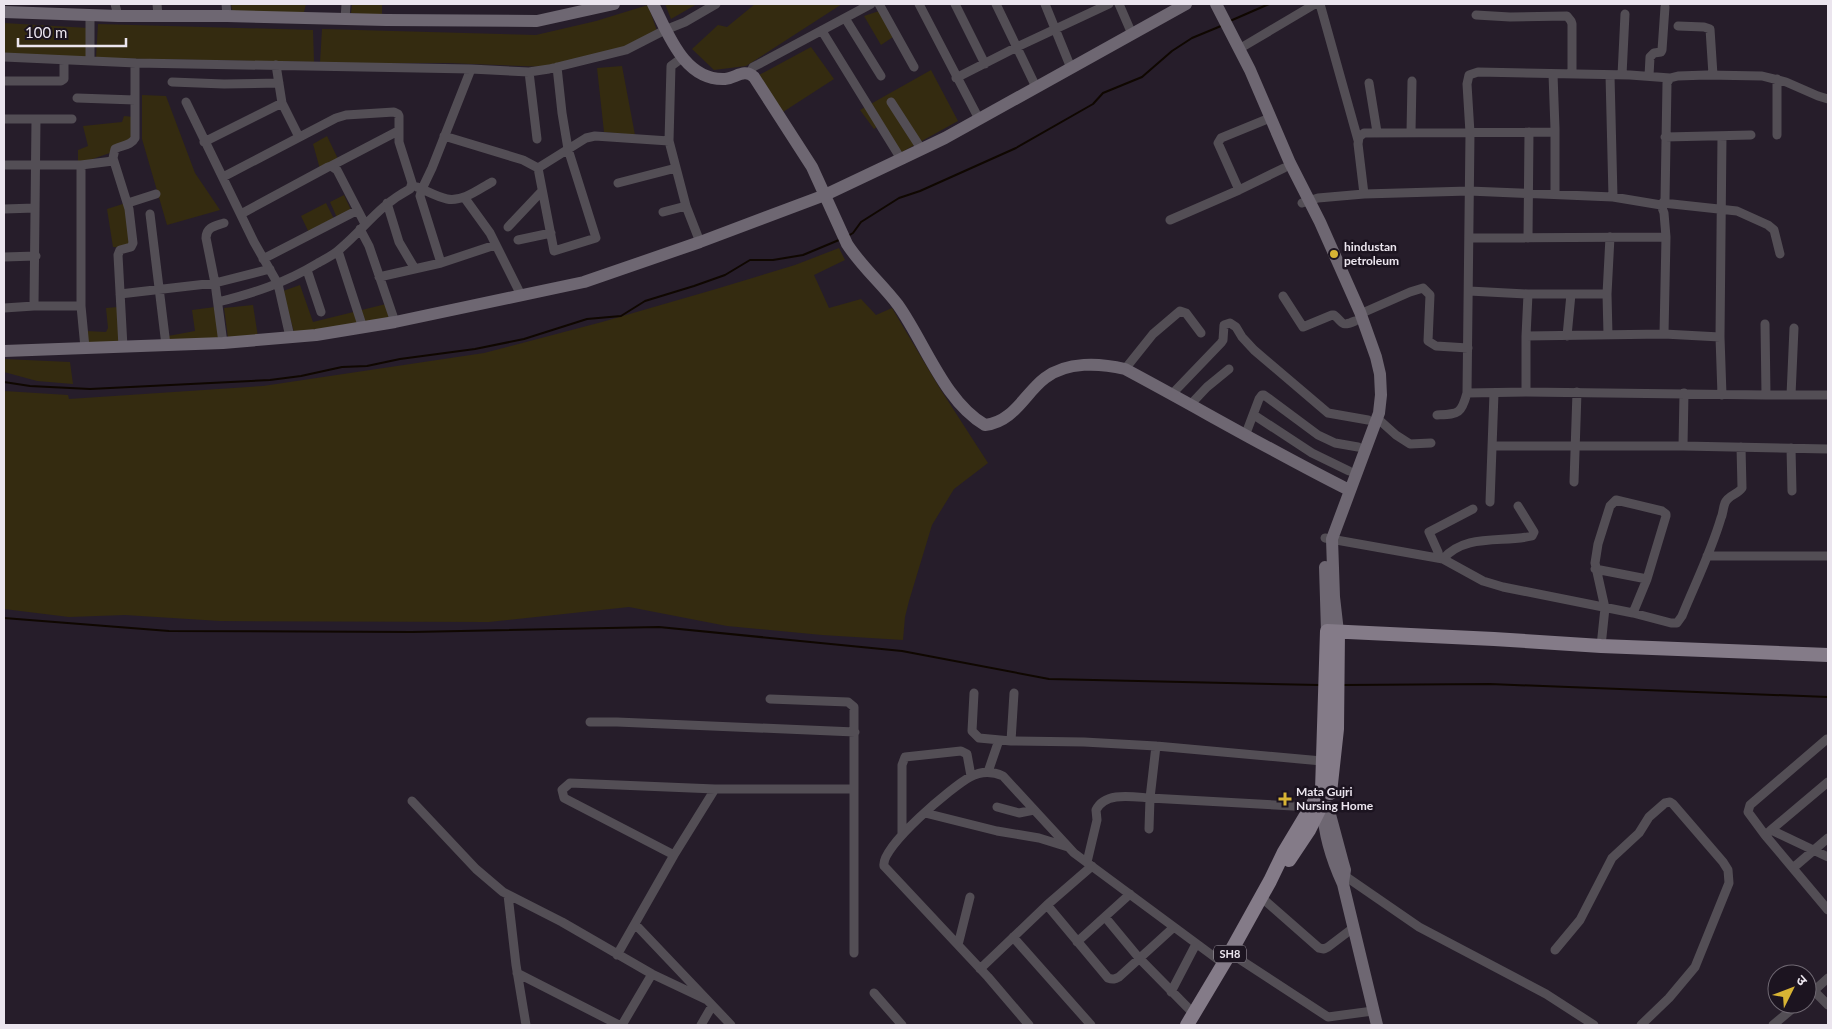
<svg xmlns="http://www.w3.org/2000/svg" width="1832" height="1029" font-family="Lato,'Noto Sans Devanagari',sans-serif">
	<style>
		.green { fill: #342b10 }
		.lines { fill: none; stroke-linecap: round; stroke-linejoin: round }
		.stream { stroke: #0f0700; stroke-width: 2 }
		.street { stroke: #534e55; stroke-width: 9 }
		.secondary { stroke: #6e6772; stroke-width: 12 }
		.primary { stroke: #847b88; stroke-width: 14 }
		.poi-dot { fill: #d8b434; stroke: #1c1420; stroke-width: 2 }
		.labels { text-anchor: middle; stroke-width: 5; stroke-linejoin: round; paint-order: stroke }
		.shield { fill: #1c1420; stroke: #ada6b0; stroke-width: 1 }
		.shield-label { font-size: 11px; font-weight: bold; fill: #ebe5ee }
		.poi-label { font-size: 12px; font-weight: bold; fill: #ebe5ee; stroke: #1c1420; text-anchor: start }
	</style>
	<rect width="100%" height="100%" fill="#261d2a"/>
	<path class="green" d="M231,4H306L303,16L233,15Z
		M352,4H382V16L351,13Z
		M665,4H697L671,19Z
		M755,4H842L746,66L714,70L692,49L718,25L727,27Z
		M648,5L657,31L619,49L548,67L448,63H320L322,29L536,35L596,21Z
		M879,11L893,37L881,45L864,16Z
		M4,23L89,28V58L4,54Z
		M98,24L313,30L314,62L96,58Z
		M811,47L834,79L783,112L759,75Z
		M622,66L635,135L604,132L597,68Z
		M931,70L958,121L900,153L881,124L874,129L860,110Z
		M142,95L166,96L195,173L220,210L167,225L142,139Z
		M124,116L134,117L133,145L78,164V150L88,146L83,126L122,122Z
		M327,136L339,161L320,169L313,144Z
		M344,195L352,212L338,220L330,202Z
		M126,203L134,246L124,248L113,247L107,209Z
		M326,203L336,223L311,237L301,216Z
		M839,248L845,260L814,275L829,308L861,299L876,315L892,308L939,387L988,463L954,489L932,525L909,601L905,617L903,640L822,635L727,626L629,607L489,622L220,621L125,615L69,617L4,609V391L68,395L69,399L263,386L484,353L602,322L716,289L795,265Z
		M300,285L313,322L386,304L389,319L295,336L283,291Z
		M253,305L258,337L228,338L224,308Z
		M118,307L121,345L86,347V331L106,332L108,328L106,308Z
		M215,307L221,341L169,344L168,336L195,331L192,310Z
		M4,359L70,362L73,384L37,381L4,372Z"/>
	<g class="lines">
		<path class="stream" d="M1230,21L1269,4
			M848,236L853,233L861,222L899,198L920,191L1016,148L1093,104L1103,93L1142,77L1172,51L1192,38L1221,26
			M4,382L30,386L90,389L270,380L301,376L342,367L367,366L400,359L475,349L524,339L587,319L621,316L645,301L694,286L725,275L750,260H773L803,255L839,240
			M4,618L169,631L412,632L659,627L902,651L1049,679L1319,685
			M1343,685L1490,684L1828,697"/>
		<path class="street" d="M115,4L118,16
			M157,4L158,16
			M226,4L227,16
			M879,4L914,67
			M919,4L979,119
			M955,4L985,64
			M996,4L1036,87
			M1045,4L1071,68
			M1119,4L1132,34
			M1320,4L1358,140
			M90,15V61
			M1476,15L1510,17L1567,16L1571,21L1572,24V73
			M845,18L881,76
			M345,20L346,4
			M1678,26L1704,27L1710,29L1713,75
			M822,31L901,159
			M1239,49L1315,4
			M4,57L136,63L471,69L529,72L549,69L626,50L665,30L685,22L716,4
			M682,58L671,66L669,141L686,206L700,242
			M276,65L282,103L299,137
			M529,72L537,139
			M750,73L753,67L759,64L871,4
			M1553,74L1555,129V194
			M1610,75L1613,197
			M1622,75L1625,14
			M1649,76L1650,57L1654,53L1661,52L1662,50L1665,7
			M956,78L1017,47L1109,4
			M4,81H61L64,79V60
			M172,82L224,84L279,83
			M1369,83L1377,132
			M77,98L135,100
			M186,102L254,242L278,284L290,337
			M891,102L922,150
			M4,119H72
			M1411,132L1412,81
			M1777,135V79
			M444,136L523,160L538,168L554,251L596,238L568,149L562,113L557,67
			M1665,137L1751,135
			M204,142L282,103
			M4,165H81L113,161
			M81,165V306L85,348
			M331,166L398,131
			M538,168L586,138L595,136L669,141
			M618,183L676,168
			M417,187C427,191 437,197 447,199C463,202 479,189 492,182
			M1239,190L1218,143L1221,138L1265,120
			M1364,194L1358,144L1359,137L1364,133L1555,132
			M464,197L490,233L521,295
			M128,203L156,194
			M387,203L399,242L415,269
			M1302,203L1318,198L1364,194L1469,191L1613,197L1661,205L1665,200L1667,83L1670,78
			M1663,203L1737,211L1768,225L1774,230L1780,254
			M1661,205L1664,213L1666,237L1664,334L1720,337L1722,395
			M4,209L35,208
			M663,212L686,206
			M150,214L166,345
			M241,214L328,167L331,166L337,170L365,224
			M1170,220L1239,190L1284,168
			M508,227L541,192
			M360,229L369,246L395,322
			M1470,238L1666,237
			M1528,238L1529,132
			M518,240L551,233
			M338,251L363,328
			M4,257L36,256
			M263,259L356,211
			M441,263L420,196L422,189L432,168L471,69
			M307,270L321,312
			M379,277L441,263L495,245
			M1469,291L1528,294L1526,336V392L1766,395L1765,324
			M120,294L215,283L270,269
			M1528,294H1607
			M1283,296L1303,327L1332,315H1334C1344,323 1341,327 1355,321
			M218,302C254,293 285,283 318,263C325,259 334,255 340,249C366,227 378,206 410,189L412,183L399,142V116L398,114L394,112L346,115L336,118L223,177
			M34,306L36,119
			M4,308L34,306H81
			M1360,314L1410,292L1423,288L1430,295L1428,341L1436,346L1468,348
			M1608,335L1607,294L1610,237
			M1526,336L1664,334
			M1567,336L1571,294
			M1720,337L1722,136
			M223,343L215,283L206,238C206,227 215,226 224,223
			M123,347L118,255L120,250L131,247L133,243L129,209L113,158L115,149C122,145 131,146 135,138V63
			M1125,369L1153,334L1180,311L1186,313L1201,333
			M1467,393L1526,392
			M1172,394L1221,343L1223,340L1224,325L1230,323L1236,327L1242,337L1254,350L1328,413L1368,420
			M1766,395H1828
			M1791,395L1794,328
			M1190,405L1207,387L1229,369
			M1254,415L1312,453L1349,471
			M1437,415C1458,414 1461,415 1467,393L1470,133L1467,84L1469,75L1478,72L1630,75L1670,78L1678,76L1707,75L1762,76L1786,82L1818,96L1828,99
			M1377,418L1396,435L1410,444L1431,443
			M1245,436L1259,399L1262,395H1264L1318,435L1335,443L1358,447
			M1492,446H1683L1828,449
			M1683,446L1684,393
			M1791,448L1792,491
			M1574,482L1577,392
			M1490,502L1494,393
			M1325,538L1443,559L1483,581L1503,587L1633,613L1671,623H1677L1682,616C1695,584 1711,552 1721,518C1723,514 1723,508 1725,503C1728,495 1737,495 1742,488L1741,447
			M1707,556H1828
			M1439,558L1438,552L1429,532L1473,509
			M1443,559C1465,533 1503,543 1532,536L1534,532L1518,506
			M1595,569L1647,579
			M1601,646L1605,608L1595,563L1598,544L1610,506L1616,500L1662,511L1666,514V516L1647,579L1633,613
			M974,693L972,731L979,738L1011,741L1084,742L1156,746L1322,761
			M770,699L848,702L854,707V953
			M590,722H617L855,732
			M1827,739L1750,805L1748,812L1765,835L1828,910
			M1011,741L1014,693
			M1156,746L1150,798L1311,807
			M988,772L999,740
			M412,801L476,869L503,892L562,922L652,974L707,1000
			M997,807L1019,813L1034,810
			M925,813L997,831L1039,838L1068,847
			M1771,830L1828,782
			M1768,833L1771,830L1828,857
			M902,834V765L905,757L961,751L967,754L971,776
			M674,855L564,798L562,790L570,783L715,789H854
			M1087,862L1097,820L1096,810C1105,791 1134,797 1150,798L1149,829
			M1793,868L1828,838
			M1345,876L1419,927L1546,994L1594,1025
			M508,895L516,965L526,1025
			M1261,897L1319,948L1324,949L1328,947L1353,928
			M1047,905L1108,978C1113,980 1115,979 1119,977L1174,927
			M1105,917L1139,958L1194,1014
			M635,924L731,1025
			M1013,937L1091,1025
			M1077,942L1130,894
			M958,945L970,897
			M1555,950L1580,920L1612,858L1639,833L1649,817L1665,803L1670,802L1673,804L1723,862L1728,870L1729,883L1695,967L1669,998L1641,1025
			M1230,953L1328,1017L1373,1011
			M617,955L674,855L715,789
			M980,969L1047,905L1092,866
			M517,973L619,1025
			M1814,991L1828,1005
			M1171,992L1196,944
			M874,993L902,1025
			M1807,997L1828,978
			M622,1025L652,974
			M701,1025L712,1006
			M1029,1025L988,977L884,866C880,847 953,786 970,777C981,771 992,771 1003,776L1074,853L1224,964
			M1773,1025L1798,1004"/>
		<path class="secondary" d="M653,4C668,33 684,81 725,79C736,78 744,68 754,77L812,167L847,244C861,266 882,284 898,305C925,343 944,401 985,425C1014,422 1025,393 1045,378C1067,361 1100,363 1125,369C1200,409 1273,452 1349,490
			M1216,4L1250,70L1290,163L1320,222L1360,312L1376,357L1380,374L1381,395L1379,413L1332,539L1334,597L1338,632
			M4,12L118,16H227L386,20L537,21L614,4
			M4,351L223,343L316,335L395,322L584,282L700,242L825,195L901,159L945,138L1186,4
			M1325,567L1327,631
			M1328,807L1343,863L1345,870L1343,882
			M1323,809C1324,836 1332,860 1343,884L1377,1025"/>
		<path class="primary" d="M1322,790L1327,631L1494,639L1601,646L1828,655
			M1330,793L1337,729L1338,632
			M1289,860L1309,830L1320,808
			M1187,1025L1230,953L1270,881L1284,852L1314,802"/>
	</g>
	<g class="poi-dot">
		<circle cx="1334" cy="254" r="5"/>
		<path d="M1282.5 791.5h5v5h5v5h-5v5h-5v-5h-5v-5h5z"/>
	</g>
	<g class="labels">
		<rect class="shield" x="1214" y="945.5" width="32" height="17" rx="4"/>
		<g class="shield-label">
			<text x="1230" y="958">SH8</text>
		</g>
		<g class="poi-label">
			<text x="1344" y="251">hindustan<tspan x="1344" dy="14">petroleum</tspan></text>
			<text x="1296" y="796">Mata Gujri<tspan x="1296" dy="14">Nursing Home</tspan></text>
		</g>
	</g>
	<rect width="1832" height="1029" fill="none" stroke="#ebe5ee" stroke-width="10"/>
	<g transform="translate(1792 989) rotate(48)"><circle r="24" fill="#1c1420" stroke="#6f6872"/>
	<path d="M0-4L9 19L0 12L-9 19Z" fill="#d8b434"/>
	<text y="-8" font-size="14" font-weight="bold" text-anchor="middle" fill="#ebe5ee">उ</text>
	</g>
	<path d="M18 38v8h108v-8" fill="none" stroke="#ebe5ee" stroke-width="2.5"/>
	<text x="25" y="38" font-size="15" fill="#ebe5ee" stroke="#1c1420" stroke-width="4" paint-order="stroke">100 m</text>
</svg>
